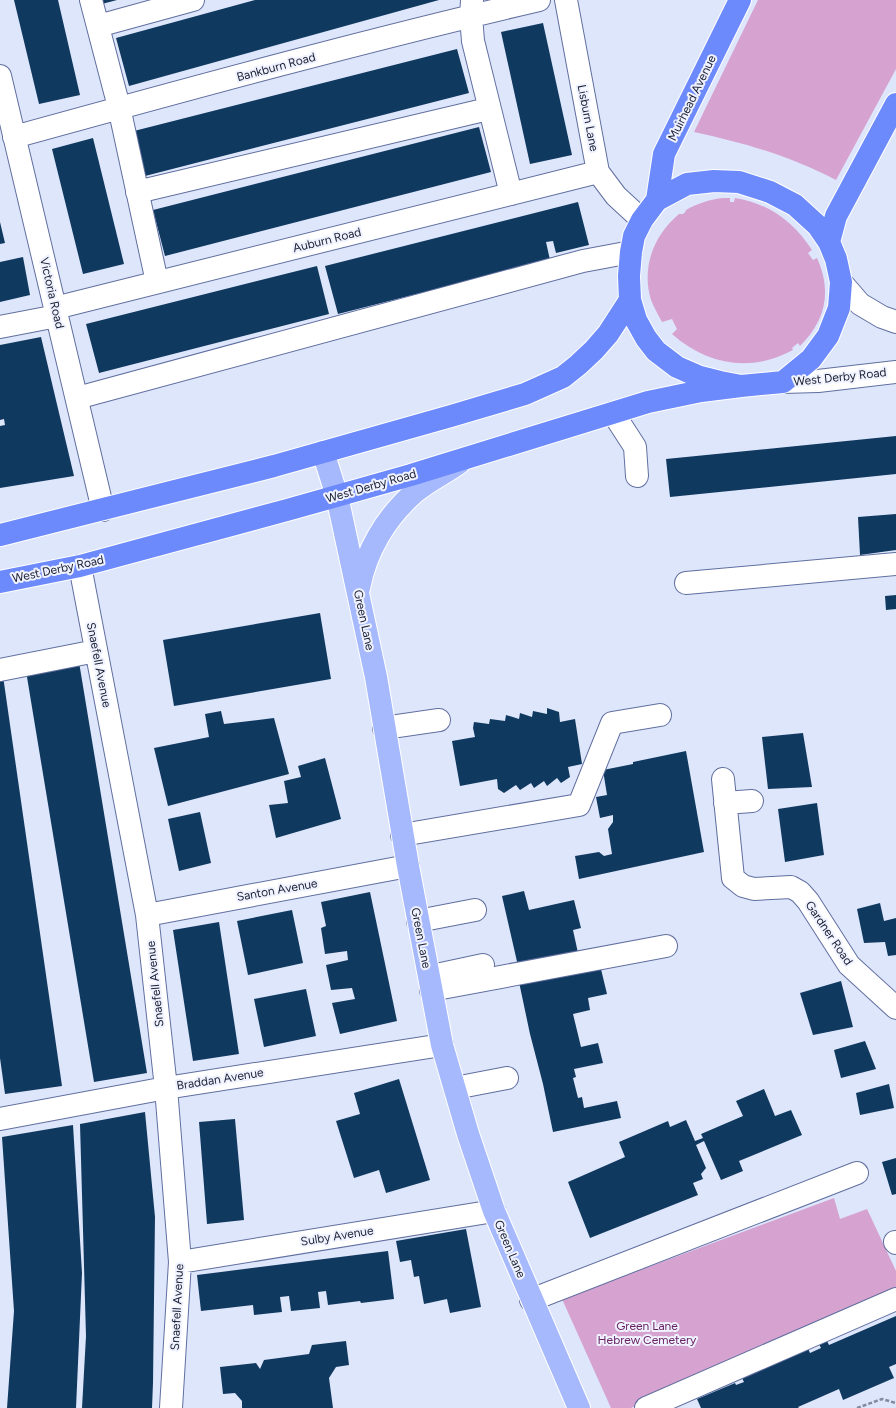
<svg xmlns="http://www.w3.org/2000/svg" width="896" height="1408" font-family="Figtree,sans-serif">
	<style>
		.green { fill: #d6a2d0 }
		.building { fill: #10395f }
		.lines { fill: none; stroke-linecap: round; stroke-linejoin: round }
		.minor-casing { stroke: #606f9f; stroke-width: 24 }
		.major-casing { stroke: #fff; stroke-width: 24 }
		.highway-casing { stroke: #fff; stroke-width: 24 }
		.path { stroke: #838a9f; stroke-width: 2.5; stroke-dasharray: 4 2; stroke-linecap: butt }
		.minor { stroke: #fff; stroke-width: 22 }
		.major { stroke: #a7b9fd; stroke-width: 22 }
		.highway { stroke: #6d8afc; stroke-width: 22 }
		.labels { text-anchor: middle; stroke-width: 4; stroke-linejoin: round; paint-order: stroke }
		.street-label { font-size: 12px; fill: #181e32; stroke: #f0f3ff }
		.park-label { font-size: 12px; fill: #672163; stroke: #f0f3ff }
	</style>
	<rect width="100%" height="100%" fill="#dee6fc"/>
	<path class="green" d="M758,0H896V69L836,180C790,156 745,143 694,132Z
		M722,198H730V202H734L735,198C770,204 793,221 812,250L808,253L813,260L817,258C832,291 826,320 800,346L798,343L792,348L793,350C751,373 707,365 672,334L677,329L672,319L662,322C658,315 654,307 651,300C641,267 654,235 679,214H683L686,211V210C698,203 709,200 722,198Z
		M834,1198L840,1219L867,1209L896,1271V1289L631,1408H611L562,1299Z"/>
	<path class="building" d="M14,0H58L80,95L39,104Z
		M97,0H117L98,5Z
		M255,0H439L129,86L116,38Z
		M543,23L572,155L530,164L501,32Z
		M457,49L469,93L145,176L134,131Z
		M479,127L491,172L165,256L153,210Z
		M93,138L124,264L83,274L52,149Z
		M578,202L589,245L556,253L553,241L546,242L550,260L338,314L325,266Z
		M0,222L5,243L0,244Z
		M23,257L30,295L0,302V262Z
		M317,266L329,314L99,373L86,324Z
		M41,337L74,476L0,488V426L5,425L4,419L0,420V345Z
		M896,436V474L670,497L666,459Z
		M896,514V550L860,555L858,517Z
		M896,595V609L886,610L885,596Z
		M320,613L331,679L174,706L163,640Z
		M79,662L147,1073L94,1082L26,671Z
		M0,676H3L62,1086L5,1094L0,1058Z
		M547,708L559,712L560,722L575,719L582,764L568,767L570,777L561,783L557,778L547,786L544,781L534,788L531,783L520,790L516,785L504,793L498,789L497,779L460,786L452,741L475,737L473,728L474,722L489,724L490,719L505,721L506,715L519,719L520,713L532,717L533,711L547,714Z
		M221,711L224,724L274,718L289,774L168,806L154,748L209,737L205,714Z
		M803,733L812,787L768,789L762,737Z
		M686,751L704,852L579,879L575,856L599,852L604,856L612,854L608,829L613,822V815L600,818L596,797L607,795L603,770L633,764V762Z
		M325,758L341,819L276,838L269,805L288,803L284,781L301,777L298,766Z
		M817,803L824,855L785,862L778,809Z
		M200,812L211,863L179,871L168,819Z
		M524,891L529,910L574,900L581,928L573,930L578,953L518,966L502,896Z
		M370,892L397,1021L340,1034L332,1003L355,999L352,988L331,990L326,965L348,960L347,951L325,954L321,928L326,926L321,902Z
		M880,903L884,921L896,918V955L888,956L885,942L864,943L857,909Z
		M292,910L303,963L248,975L237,921Z
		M219,922L239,1054L193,1061L173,930Z
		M600,965L607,994L588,998L590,1010L573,1014L581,1047L598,1043L603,1063L574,1069L576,1077L573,1078L578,1098L582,1097L584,1108L617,1101L621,1118L553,1132L543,1084L530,1034L519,982Z
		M841,981L853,1027L813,1035L800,993Z
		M306,989L316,1036L264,1047L254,999Z
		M865,1041L876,1069L841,1078L834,1050Z
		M399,1079L430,1180L386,1193L379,1170L354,1178L336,1121L360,1114L354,1093Z
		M889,1084L894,1108L860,1115L856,1093Z
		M764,1089L775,1116L791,1110L802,1135L739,1161L743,1171L721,1180L704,1141L696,1145L706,1168L701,1174L703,1179L693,1183L698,1195L590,1238L568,1182L625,1157L619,1142L668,1121L670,1127L686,1120L695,1141L703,1138L701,1134L743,1116L736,1101Z
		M145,1112L155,1217L153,1383L152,1408H82L86,1336L80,1124Z
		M235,1119L244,1220L207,1224L199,1122Z
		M73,1125L82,1273L76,1408H7L14,1311L2,1137Z
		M896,1158V1194L892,1195L882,1162Z
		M466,1229L481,1307L450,1313L447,1299L424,1304L419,1276L414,1277L411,1260L400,1262L396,1241Z
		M388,1251L394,1299L361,1303L360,1301L328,1305L326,1291L318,1292L320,1308L291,1311L289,1296L280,1297L282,1312L254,1315L253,1305L201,1311L197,1275Z
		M896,1316V1364L889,1367L894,1378L843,1400L839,1389L798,1407L799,1408H701L697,1399L735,1383L736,1385L744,1382L739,1372L806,1344L810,1353L821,1348L818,1342L826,1339L829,1345Z
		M346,1341L349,1365L336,1367L329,1378L333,1408H242V1401L235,1393L223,1394L220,1367L256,1363L260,1369L264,1360L309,1354L312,1345Z"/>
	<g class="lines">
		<defs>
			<path id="minor" d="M91,0L119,107L157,282
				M566,0L598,172L616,196L642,220
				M472,1L471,16L473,41L511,194
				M98,26L193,0
				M0,76L103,510
				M14,137C188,89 363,41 539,0
				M137,192L488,109
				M841,282L860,304L882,317L896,322
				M55,308L598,172
				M0,327L57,316
				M783,382L818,381L896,372
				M77,398L583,261L631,252
				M613,413L635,447L637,476
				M80,566L147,915L166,1088L180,1262L171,1408
				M686,583L896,564
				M0,670L96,651
				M384,728L439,720
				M723,779L733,878L743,886L754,889L791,887L800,892L808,901L849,965L896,1008
				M725,803L752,801
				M402,835L579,805L612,723L660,715
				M147,915L408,866
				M418,921L475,910
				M441,974L483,965
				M431,990L666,946
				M455,1088L507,1078
				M0,1119L166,1088L442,1045
				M895,1242L896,1243
				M180,1262L494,1211
				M531,1300L857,1173
				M646,1408L896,1299"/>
			<path id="major" d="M323,452L337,496L376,677L408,866L442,1045L468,1134L494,1211L579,1408
				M359,588C366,551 386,517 415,492C428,481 445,473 459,463"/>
			<path id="highway" d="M714,181L739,182L770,192L795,205L818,226L829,242L836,259L841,282L839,308L828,336L811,359L783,382L741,386L720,382L700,377L677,367L656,351L646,338L636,320L630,300L629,276L631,252L634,236L642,220L657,200L687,184Z
				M657,200L664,154L740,0
				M829,242L836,216L896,104
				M0,535L274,466L451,416L525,394L563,377L578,365L594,350L608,334L630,300
				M0,582L80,566L287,510L411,475L648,402L701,391L741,386"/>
		</defs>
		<use href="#minor" class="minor-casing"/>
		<use href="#major" class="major-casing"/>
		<use href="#highway" class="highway-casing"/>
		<path class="path" d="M857,1408L882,1399L896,1403"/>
		<use href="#minor" class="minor"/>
		<use href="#major" class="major"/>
		<use href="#highway" class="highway"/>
	</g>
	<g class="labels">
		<g class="street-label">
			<text transform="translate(276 67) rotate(-15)" y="4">Bankburn Road</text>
			<text transform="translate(692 98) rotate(-64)" y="4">Muirhead Avenue</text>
			<text transform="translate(588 118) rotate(79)" y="4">Lisburn Lane</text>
			<text transform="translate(327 240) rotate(-14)" y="4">Auburn Road</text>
			<text transform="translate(52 293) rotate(77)" y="4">Victoria Road</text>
			<text transform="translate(840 377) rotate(-6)" y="4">West Derby Road</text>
			<text transform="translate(371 486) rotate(-16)" y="4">West Derby Road</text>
			<text transform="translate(58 569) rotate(-12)" y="4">West Derby Road</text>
			<text transform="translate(364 620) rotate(78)" y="4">Green Lane</text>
			<text transform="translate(99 665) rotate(79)" y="4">Snaefell Avenue</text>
			<text transform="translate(277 890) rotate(-10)" y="4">Santon Avenue</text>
			<text transform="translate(829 933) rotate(56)" y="4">Gardner Road</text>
			<text transform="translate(421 938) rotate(79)" y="4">Green Lane</text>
			<text transform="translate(155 984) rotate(-96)" y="4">Snaefell Avenue</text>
			<text transform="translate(220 1079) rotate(-9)" y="4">Braddan Avenue</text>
			<text transform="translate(337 1236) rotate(-9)" y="4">Sulby Avenue</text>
			<text transform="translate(510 1249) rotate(67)" y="4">Green Lane</text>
			<text transform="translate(177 1307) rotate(-87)" y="4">Snaefell Avenue</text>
		</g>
		<g class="park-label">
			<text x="647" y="1330">Green Lane<tspan x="647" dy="14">Hebrew Cemetery</tspan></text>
		</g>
	</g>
</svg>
